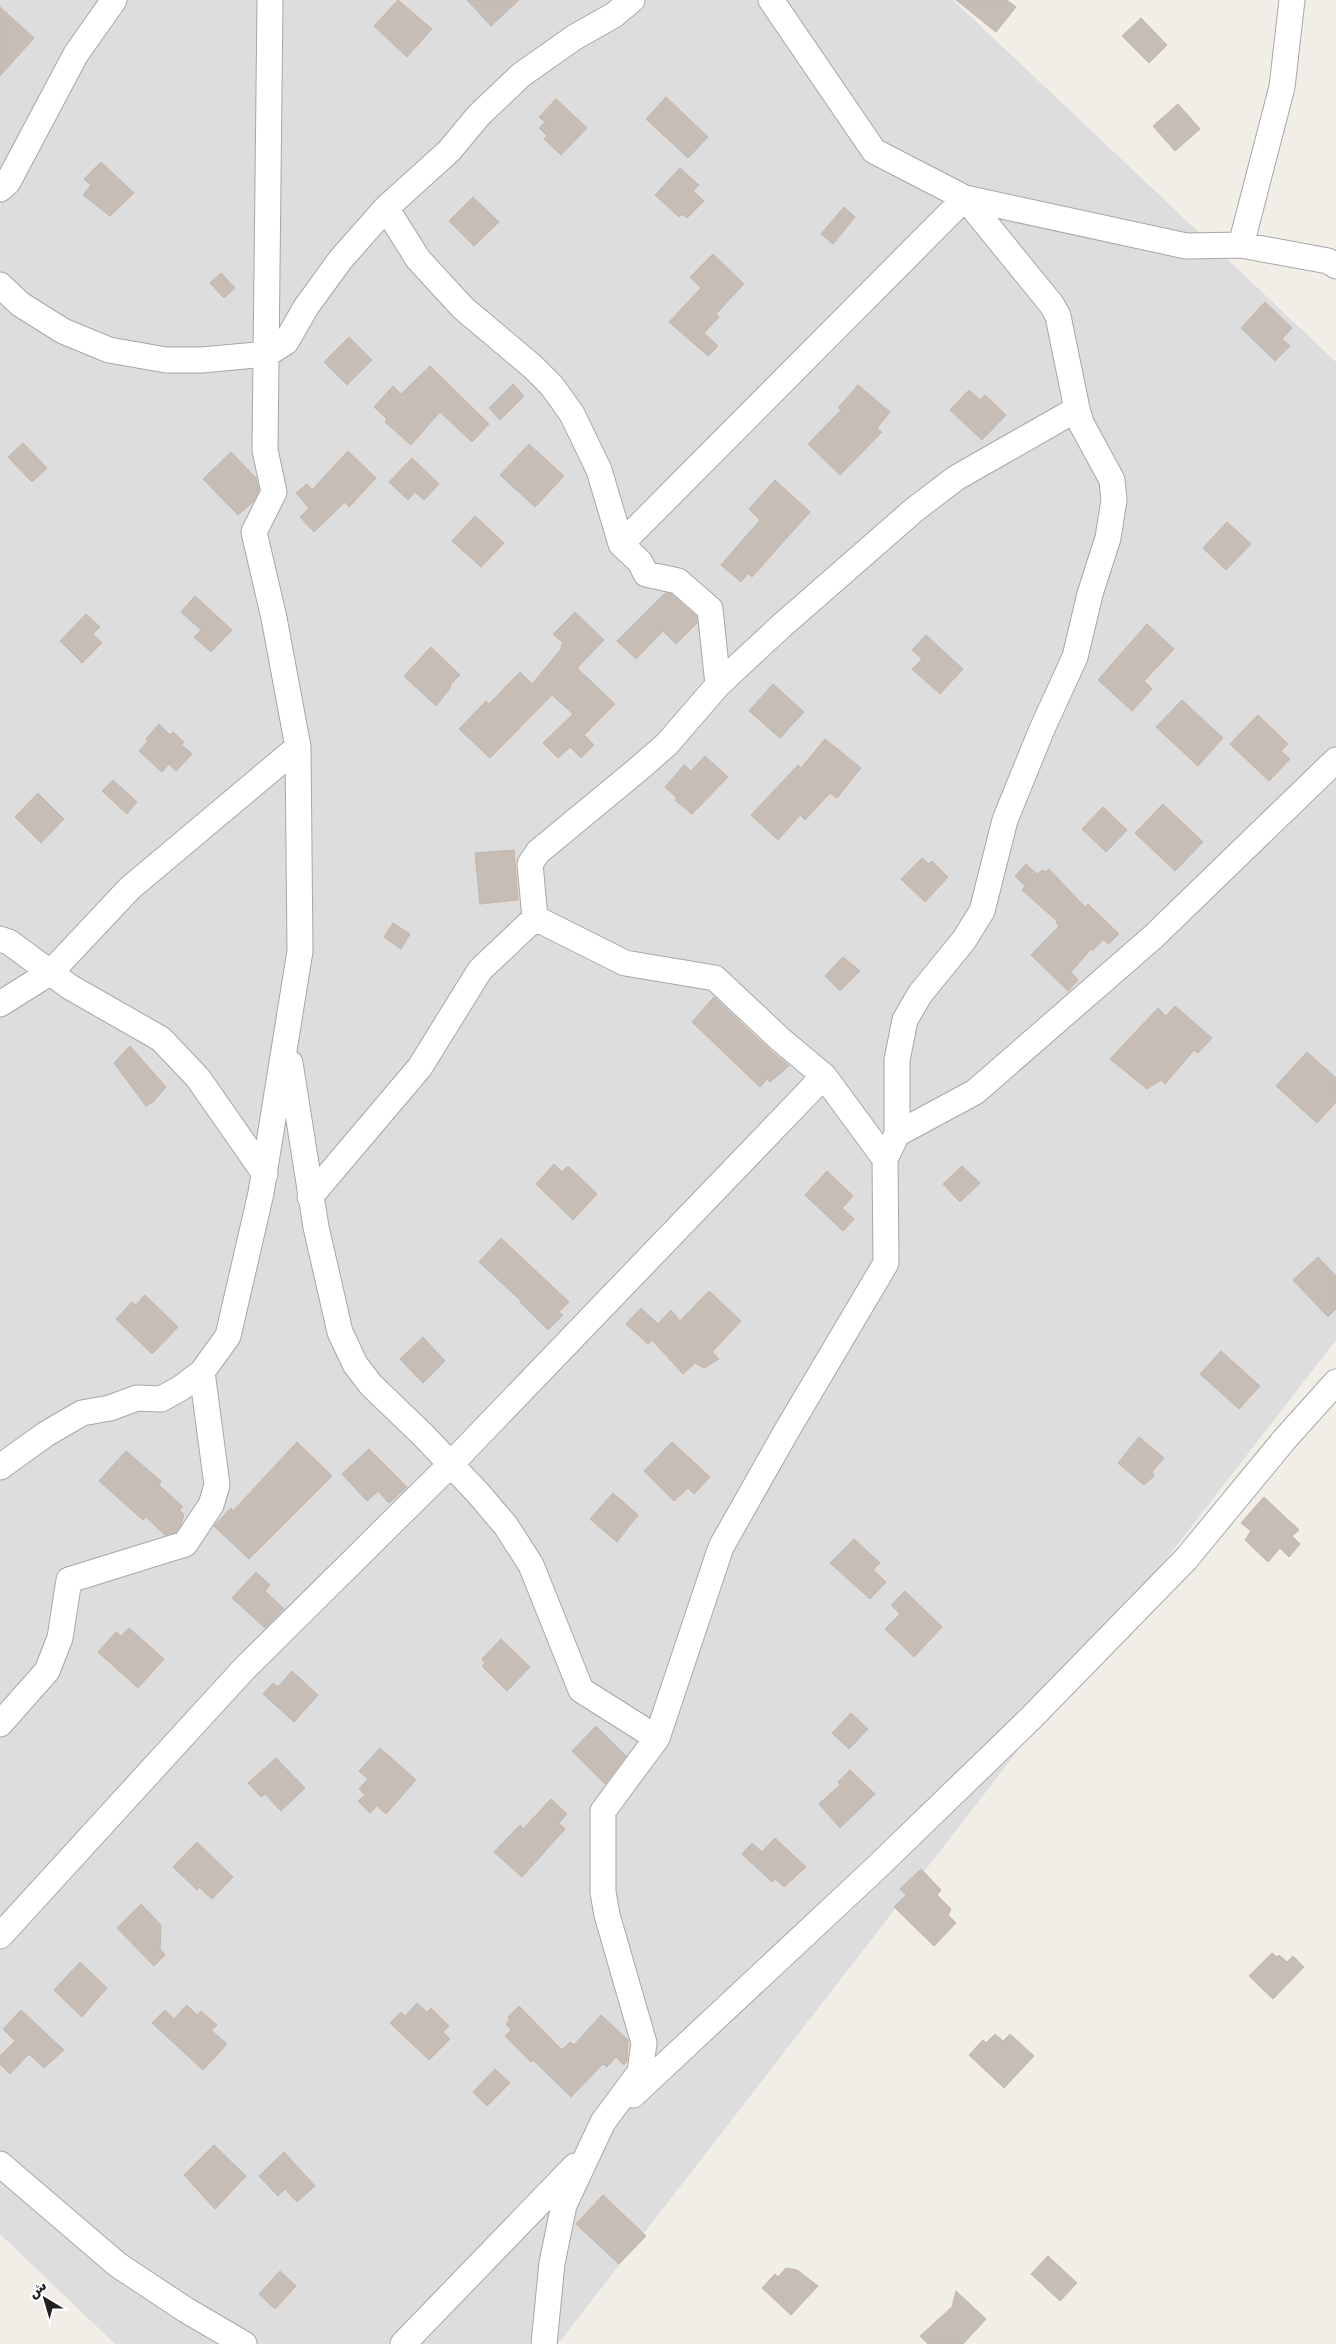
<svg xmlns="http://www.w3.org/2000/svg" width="1336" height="2344" font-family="'DejaVu Sans','Noto Naskh Arabic',sans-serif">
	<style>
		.residential { fill: #dedddd }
		.building { fill: #c6beb6; stroke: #c3b5a9 }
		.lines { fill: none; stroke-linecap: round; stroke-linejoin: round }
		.minor-casing { stroke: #a7a7a7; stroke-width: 27 }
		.minor { stroke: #fff; stroke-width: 25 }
	</style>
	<rect width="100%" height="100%" fill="#f1eee7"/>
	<path class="residential" d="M0,0H953L1336,362V1340L558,2344H115L0,2234Z"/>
	<path class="building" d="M398,0L432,29L407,57L374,26Z
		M467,0H519L491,26Z
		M956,0H1007L1016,7L996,32Z
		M0,7L34,38L0,76Z
		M1141,18L1167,45L1149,63L1122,36Z
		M666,97L708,137L688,158L646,119Z
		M556,99L587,128L561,155L544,139L547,136L539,128L545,122L539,117Z
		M1178,104L1200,129L1175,151L1153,126Z
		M101,162L134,193L110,216L83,195L91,185L84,179Z
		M680,168L699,185L693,191L704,201L687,218L682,214L679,217L655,195Z
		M473,197L499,222L474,246L449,221Z
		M844,207L855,217L833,244L821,234Z
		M713,254L744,284L716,314L719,317L704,333L718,346L708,356L669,322L701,288L690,277Z
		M221,273L235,288L224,298L210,283Z
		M1265,302L1292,328L1282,339L1290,346L1275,361L1241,328Z
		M349,337L372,360L347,385L324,362Z
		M430,366L489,424L472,442L440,412L411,445L385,422L387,419L374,407L393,386L401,394Z
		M513,384L524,396L500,420L489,408Z
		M858,385L890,412L877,428L882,432L840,475L808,444L841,410L838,408Z
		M969,390L980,400L985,395L1006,415L982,440L950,410Z
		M23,443L47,468L32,482L8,457Z
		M529,444L564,476L535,507L500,475Z
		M348,451L376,478L349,507L345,502L314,532L300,517L309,508L296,493L307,484L312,490Z
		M231,452L256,478L259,490L254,501L238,515L203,479Z
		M412,458L439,484L424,500L415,492L408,500L389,482Z
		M775,480L810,512L752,577L748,573L741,582L721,565L760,520L749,509Z
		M475,516L504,543L481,567L452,541Z
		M1227,522L1251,544L1226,570L1203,548Z
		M665,593L671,594L696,616L697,623L676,644L663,631L636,659L617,641Z
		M195,596L232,630L211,652L194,637L201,630L181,612Z
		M575,612L604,640L577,668L615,704L584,735L594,745L581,758L570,747L558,758L543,743L573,714L552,695L490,758L459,729L486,701L489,704L520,672L532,684L562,648L561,646L563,643L553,634Z
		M86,614L100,627L93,634L102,643L82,663L60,641Z
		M1147,624L1174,649L1144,681L1152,689L1132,711L1098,680Z
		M926,635L963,669L940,694L912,669L922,659L912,650Z
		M431,647L460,675L450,685L451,687L436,706L404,676Z
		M773,684L804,712L780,738L749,711Z
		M1182,700L1223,738L1198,766L1156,727Z
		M1258,715L1288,744L1281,751L1290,759L1269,781L1230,744Z
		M159,724L170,735L173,732L184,742L181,744L192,754L176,771L169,764L162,772L139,751L148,741L146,739Z
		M825,739L861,768L837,798L830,793L805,820L800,815L778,840L751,815L798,765L801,768Z
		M705,756L728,777L692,814L675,800L677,798L665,787L684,765L691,771Z
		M113,780L137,802L127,814L102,791Z
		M38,793L64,819L41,843L15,817Z
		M1163,804L1203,842L1175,871L1135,833Z
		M1103,807L1127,830L1106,852L1082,829Z
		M514,850L518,900L480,904L475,853Z
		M922,858L929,864L932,861L948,877L925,902L901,879Z
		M1026,864L1037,874L1043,870L1046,872L1049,869L1085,907L1088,904L1119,934L1109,944L1103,940L1093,950L1091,949L1071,972L1078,980L1068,991L1031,955L1059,926L1056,923L1057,921L1022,890L1025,886L1015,876Z
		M393,923L410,934L401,949L384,937Z
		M843,957L860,971L840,991L825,976Z
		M714,997L771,1051L789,1066L770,1082L767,1079L760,1087L692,1022Z
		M1175,1006L1212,1038L1198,1053L1194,1050L1165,1084L1161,1080L1147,1089L1110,1059L1158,1008L1166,1016Z
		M130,1046L166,1087L153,1102L146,1106L114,1063Z
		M1307,1052L1336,1078V1102L1317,1123L1276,1086Z
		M554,1164L562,1172L568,1166L597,1194L573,1220L536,1184Z
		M962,1166L980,1183L960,1202L943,1184Z
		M827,1171L853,1196L842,1208L854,1219L843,1231L805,1195Z
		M501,1238L569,1302L559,1312L563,1315L548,1330L520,1302L521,1301L479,1262Z
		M1318,1257L1336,1276V1309L1328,1317L1293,1280Z
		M709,1291L741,1321L712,1352L719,1359L704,1368L695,1363L683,1374L652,1340L648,1344L626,1324L641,1308L658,1324L671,1310L680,1321Z
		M145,1295L178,1327L152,1354L116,1319L132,1302L136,1305Z
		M423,1337L445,1361L423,1383L400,1359Z
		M1221,1351L1260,1386L1239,1409L1200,1374Z
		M1139,1437L1164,1458L1152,1472L1154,1476L1144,1485L1118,1463Z
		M297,1442L332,1476L249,1559L214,1526L231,1508L233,1511Z
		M672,1442L710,1477L694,1494L688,1488L674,1501L644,1471Z
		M369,1449L407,1487L389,1503L378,1491L367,1501L342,1474Z
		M126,1451L161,1481L159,1485L183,1507L179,1510L184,1514L181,1525L176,1532L165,1535L146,1517L143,1520L99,1481Z
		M613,1493L638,1515L617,1542L590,1519Z
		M1264,1497L1299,1530L1292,1536L1300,1544L1289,1557L1280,1548L1268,1562L1245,1540L1251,1531L1241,1523Z
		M854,1539L880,1563L873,1570L886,1582L870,1599L830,1563Z
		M256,1572L270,1585L265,1591L284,1609L265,1628L232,1598Z
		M905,1591L942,1627L914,1657L885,1629L900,1614L891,1605Z
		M129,1628L164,1659L138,1688L98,1652L116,1632L121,1636Z
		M501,1639L530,1667L507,1691L482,1666L485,1663L482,1659Z
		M292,1671L318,1695L294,1722L263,1694L273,1683L278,1687Z
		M851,1713L868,1729L849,1749L832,1733Z
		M596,1726L626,1756L605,1784L572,1751Z
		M380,1748L416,1780L386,1814L377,1806L370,1813L358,1801L365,1795L359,1789L368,1779L359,1771Z
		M276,1758L305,1788L281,1811L265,1794L261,1797L248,1783Z
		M850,1770L875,1794L840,1828L819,1804L840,1785L838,1782Z
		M551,1799L567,1814L559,1823L565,1829L522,1877L494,1852L520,1825L523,1829Z
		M775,1838L806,1867L784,1887L775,1879L772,1882L742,1854L752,1843L762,1852Z
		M197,1842L233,1877L212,1899L199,1887L197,1890L173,1867Z
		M921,1869L941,1890L937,1895L951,1909L948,1915L956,1923L934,1946L894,1907L906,1895L900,1889Z
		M141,1904L161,1925L160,1949L165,1955L154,1966L117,1928Z
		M1272,1953L1277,1957L1279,1955L1287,1962L1293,1956L1304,1967L1273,1999L1249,1976Z
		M80,1962L107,1988L82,2017L54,1990Z
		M417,2003L427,2012L431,2008L449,2026L443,2032L450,2039L429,2060L390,2023L401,2012L405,2016Z
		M187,2005L197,2015L201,2011L217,2025L211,2030L227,2044L203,2070L152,2023L165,2010L174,2019Z
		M519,2006L562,2050L570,2042L574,2045L601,2015L628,2040L627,2061L624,2065L616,2057L607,2067L603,2064L571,2097L533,2060L531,2062L505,2036L511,2030L506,2024L510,2020L508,2017Z
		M21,2010L64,2050L44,2068L29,2054L10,2074L0,2064V2056L15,2041L3,2029Z
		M995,2034L1003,2041L1010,2034L1034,2056L1004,2088L969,2055L983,2040L986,2043Z
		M495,2069L510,2083L487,2106L473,2092Z
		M214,2145L246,2176L215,2209L184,2175Z
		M284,2152L315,2186L297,2202L285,2189L278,2196L259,2176Z
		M603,2195L646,2236L619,2264L576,2224Z
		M1048,2256L1077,2283L1060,2301L1031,2274Z
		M786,2268L797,2270L818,2286L791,2315L762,2288L775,2274L778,2277Z
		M280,2271L296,2286L275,2309L259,2294Z
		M956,2291L986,2319L963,2344H928L920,2336L952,2307Z"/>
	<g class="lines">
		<defs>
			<path id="minor" d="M0,189L8,182L76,54L114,0
				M386,208L418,259L463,308L533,367L552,386L572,414L599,470L621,544L640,562L646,574L678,581L710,609L718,685
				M1241,245L1282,87L1292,0
				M0,285L20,304L63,331L109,350L166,360H202L267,354L286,342L306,307L341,259L386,208L449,151L479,115L521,75L575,37L614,15L632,0
				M621,544L965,198L1186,246L1241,245L1328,261L1336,266
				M535,918L625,963L715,978L781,1040L824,1076L885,1159
				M0,939L9,942L70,987L161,1039L198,1078L265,1174
				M0,1004L51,972L130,888L298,747
				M290,1063L316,1227L340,1332L355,1364L371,1385L423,1435L478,1493L506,1526L531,1565L581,1690L657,1738L603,1811V1892L607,1915L644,2043L640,2072L603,2122L564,2205L552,2263L544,2344
				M897,1134L975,1092L1153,937L1336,760
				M310,1197L420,1067L480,970L535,918L530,864L538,852L642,766L667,744L718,685L779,628L914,510L956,478L1077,409
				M0,1467L46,1434L82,1413L110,1408L137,1398L161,1399L181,1388L202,1372L228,1336L261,1193L300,951L298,747L274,618L254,532L274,492L265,450L270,0
				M0,1724L47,1671L60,1638L69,1580L185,1544L211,1505L217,1485L202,1372
				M657,1738L721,1547L786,1432L886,1263L885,1159L897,1134V1060L905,1020L920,994L964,940L982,911L1005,820L1042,729L1075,657L1090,594L1108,538L1114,500L1112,480L1081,423L1077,409L1058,316L1052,305L965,198L874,151L771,0
				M0,1936L243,1670L451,1464L824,1076
				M633,2095L875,1869L1031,1718L1186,1559L1284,1440L1336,1382
				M0,2164L118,2265L186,2310L244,2344
				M403,2344L575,2166"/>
		</defs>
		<use href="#minor" class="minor-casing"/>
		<use href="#minor" class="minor"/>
	</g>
	<g transform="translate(45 2299) rotate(322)" stroke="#ffffff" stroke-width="4" paint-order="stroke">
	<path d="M0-4L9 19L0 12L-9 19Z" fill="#202020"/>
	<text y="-8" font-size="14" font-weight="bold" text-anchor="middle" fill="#202020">ش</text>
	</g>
</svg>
